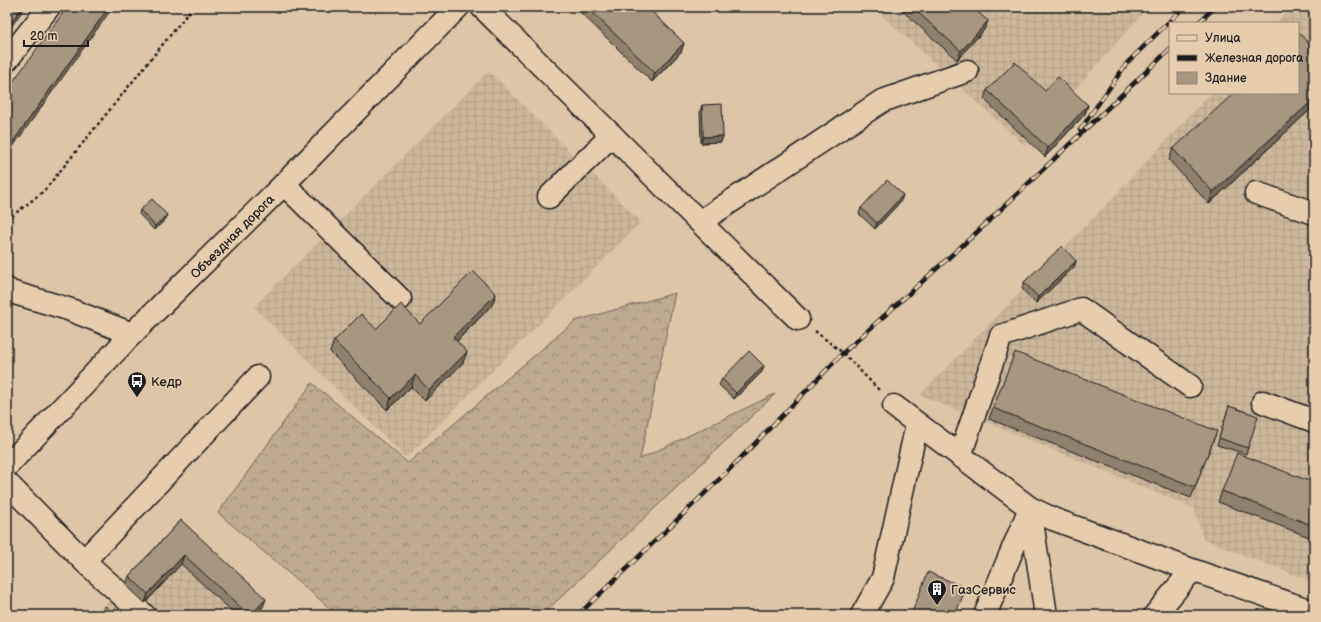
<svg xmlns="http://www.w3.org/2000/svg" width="1321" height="622" font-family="'Balsamiq Sans',sans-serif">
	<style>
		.industrial { fill: url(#industrial-grid) }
		.forest { fill: url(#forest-crowns); stroke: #6c6356 }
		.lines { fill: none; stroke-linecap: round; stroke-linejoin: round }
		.minor-casing { stroke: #1c1c1c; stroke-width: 25 }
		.major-casing { stroke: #1c1c1c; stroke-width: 25 }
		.path { stroke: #1c1c1c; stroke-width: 2.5; stroke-dasharray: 3 3; stroke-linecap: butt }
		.minor { stroke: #e5cdad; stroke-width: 22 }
		.major { stroke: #e5cdad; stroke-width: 22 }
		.rail-casing { stroke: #1c1c1c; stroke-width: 4.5 }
		.rail { stroke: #e5cdad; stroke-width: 3; stroke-dasharray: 9; stroke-linecap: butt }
		.wall { fill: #90816e; stroke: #1c1c1c }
		.shaded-wall { fill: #75695a; stroke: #1c1c1c }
		.building { fill: #a79680; stroke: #1c1c1c }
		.labels { text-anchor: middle; stroke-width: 3.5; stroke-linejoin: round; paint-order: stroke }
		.street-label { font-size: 13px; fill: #1c1c1c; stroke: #e5cdad }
		.poi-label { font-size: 13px; fill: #1c1c1c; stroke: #e5cdad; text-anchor: start }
	</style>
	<defs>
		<pattern id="industrial-grid" width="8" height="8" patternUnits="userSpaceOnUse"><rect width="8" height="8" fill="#cdb89b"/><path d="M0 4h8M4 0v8" fill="none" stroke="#af9e85"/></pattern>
		<pattern id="forest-crowns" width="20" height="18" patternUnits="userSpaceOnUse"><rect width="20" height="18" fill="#bdaa90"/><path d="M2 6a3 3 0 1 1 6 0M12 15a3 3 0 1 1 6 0" fill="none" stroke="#998a75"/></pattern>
	</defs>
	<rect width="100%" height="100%" fill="#ddc6a7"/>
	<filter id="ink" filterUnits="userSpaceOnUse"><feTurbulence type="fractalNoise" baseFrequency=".025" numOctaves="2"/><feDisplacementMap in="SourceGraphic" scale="8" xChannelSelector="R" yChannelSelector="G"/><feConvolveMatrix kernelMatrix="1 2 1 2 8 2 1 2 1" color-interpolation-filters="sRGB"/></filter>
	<g filter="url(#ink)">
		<path class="industrial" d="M873,7H1148L1025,146Z
			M1291,7H1314V582L1203,539L1194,508L920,395L1100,211L1211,93H1298V23H1276Z
			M489,71L641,222L406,458L254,307Z
			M178,529L269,615H96Z"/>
		<path class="forest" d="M675,293L640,459L775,394L542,615H338L218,513L312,383L408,463L575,321Z"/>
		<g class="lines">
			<defs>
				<path id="minor" d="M482,7L798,319
					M7,60L49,7
					M284,184L400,299
					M1256,193L1314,213
					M549,197L612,135
					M700,222L882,101L967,71
					M7,289L11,292L68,309L132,334
					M1263,402L1314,421
					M894,406L1030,508L1053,519L1192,570L1314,612
					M960,456L1001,336L1081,309L1190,386
					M7,483L84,561L144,615
					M1030,508L1046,615
					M84,561L258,377
					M862,615L883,578L917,424
					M985,615L1030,508
					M1155,615L1192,570"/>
				<path id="major" d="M7,466L132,334L284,184L458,7"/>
			</defs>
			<use href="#minor" class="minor-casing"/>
			<use href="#major" class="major-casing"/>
			<path class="path" d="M7,220L44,191L193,7
				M815,331L843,353L879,390"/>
			<use href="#minor" class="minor"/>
			<use href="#major" class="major"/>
			<defs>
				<path id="rail" d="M1198,23L1215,7
					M1080,130L1127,63L1184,7
					M578,615L729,470L843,353L975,234L1170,49"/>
			</defs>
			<use href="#rail" class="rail-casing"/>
			<use href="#rail" class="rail"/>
		</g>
		<path class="wall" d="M579,7H647L684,43L681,52L652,82L578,10Z
			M898,7H972L984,30L957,60Z
			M1314,49V106L1209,204L1169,160L1173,149Z
			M987,90L1045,91L1088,105L1085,114L1045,157L984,99Z
			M702,105L723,136L721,142L701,143L700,111Z
			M901,201L875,229L859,214L861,208Z
			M140,210L166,219L154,230L139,214Z
			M1076,261L1074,267L1036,303L1022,289L1024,282Z
			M496,294L492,305L457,341L463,363L425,401L411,387L387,410L330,352L334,341L376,329L420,324Z
			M762,372L734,399L719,385L722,379Z
			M993,408L1217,431L1191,498L989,419Z
			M1227,412L1248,448L1246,454L1217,445Z
			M1314,483V539L1218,502L1222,491Z
			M181,520L263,607L256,615H236L181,564L145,603L126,585L129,576Z"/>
		<path class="shaded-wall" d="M22,7H25L7,33V29Z
			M109,7H113L7,155V150Z
			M988,21L984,30L957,60L961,51Z
			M684,43L681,52L652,82L655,73Z
			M1314,99V106L1209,204L1213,192Z
			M1088,105L1085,114L1045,157L1048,148Z
			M723,136L721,142L701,143L703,137Z
			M903,195L901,201L875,229L877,223Z
			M167,215L166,219L154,230L155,226Z
			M1076,261L1074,267L1036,303L1038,297Z
			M496,294L492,305L449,349L453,337Z
			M467,352L463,363L425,401L429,390Z
			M764,366L762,372L734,399L736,393Z
			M415,375L411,387L387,410L391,398Z
			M184,555L181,564L145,603L148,594Z
			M266,599L263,607L256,615H251Z"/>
		<path class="building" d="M7,7H22L7,29Z
			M67,7H109L7,150V90Z
			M587,7H647L684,43L655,73Z
			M912,7H972L988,21L961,51Z
			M1298,33H1299L1314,49V99L1213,192L1173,149L1234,93H1298Z
			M1015,62L1045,91L1058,77L1088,105L1048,148L987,90Z
			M722,104L723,136L703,137L702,105Z
			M887,180L903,195L877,223L861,208Z
			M152,199L167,215L155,226L140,210Z
			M1062,246L1076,261L1038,297L1024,282Z
			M473,271L496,294L453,337L467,352L429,390L415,375L391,398L334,341L361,314L376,329L401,304L420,324Z
			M749,351L764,366L736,393L722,379Z
			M1015,352L1217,431L1195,487L993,408Z
			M1229,406L1258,416L1248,448L1219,438Z
			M1237,453L1314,483V526L1222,491Z
			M181,520L266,599L251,615H249L184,555L148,594L129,576Z
			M928,572L966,588L955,615H911Z
			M105,606L115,615H97Z"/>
	</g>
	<defs>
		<symbol id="bus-pin" viewBox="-11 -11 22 30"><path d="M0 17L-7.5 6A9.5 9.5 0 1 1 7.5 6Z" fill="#1c1c1c" stroke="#e5cdad"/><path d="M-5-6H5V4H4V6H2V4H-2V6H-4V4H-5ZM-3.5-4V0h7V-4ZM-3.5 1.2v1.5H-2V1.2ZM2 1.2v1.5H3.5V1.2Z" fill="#fff"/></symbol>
		<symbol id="building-pin" viewBox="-11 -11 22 30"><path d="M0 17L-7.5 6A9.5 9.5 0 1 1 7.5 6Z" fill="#1c1c1c" stroke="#e5cdad"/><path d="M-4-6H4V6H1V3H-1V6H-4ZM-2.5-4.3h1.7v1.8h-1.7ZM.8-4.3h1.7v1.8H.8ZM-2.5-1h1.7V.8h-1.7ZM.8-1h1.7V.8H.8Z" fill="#fff"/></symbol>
	</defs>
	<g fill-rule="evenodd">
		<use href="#bus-pin" x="126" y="370" width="22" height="30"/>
		<use href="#building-pin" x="926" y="578" width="22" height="30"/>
	</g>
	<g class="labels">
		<g class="street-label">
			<text transform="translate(232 236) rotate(-45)" y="5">Объездная дорога</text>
		</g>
		<g class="poi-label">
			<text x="151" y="386">Кедр</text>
			<text x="951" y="594">ГазСервис</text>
		</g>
	</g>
	<rect width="1321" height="622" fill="none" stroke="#e5cdad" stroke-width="24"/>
	<rect x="12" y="12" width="1297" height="598" fill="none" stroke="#1c1c1c" stroke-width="1.5" filter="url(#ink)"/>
	<rect x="1169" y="22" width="130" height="72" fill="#e5cdad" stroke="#958673"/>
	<rect x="1177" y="35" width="20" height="6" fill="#e5cdad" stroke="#958673"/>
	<text x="1205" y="42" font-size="12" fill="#1c1c1c">Улица</text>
	<rect x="1177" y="55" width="20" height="6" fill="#1c1c1c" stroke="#958673"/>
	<text x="1205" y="62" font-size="12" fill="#1c1c1c">Железная дорога</text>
	<rect x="1177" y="72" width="20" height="12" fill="#a79680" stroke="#958673"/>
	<text x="1205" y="82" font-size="12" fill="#1c1c1c">Здание</text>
	<path d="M24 40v6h64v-6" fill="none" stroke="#1c1c1c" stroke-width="2"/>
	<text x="30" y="40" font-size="12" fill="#1c1c1c" stroke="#e5cdad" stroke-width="3" paint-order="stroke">20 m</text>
</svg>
